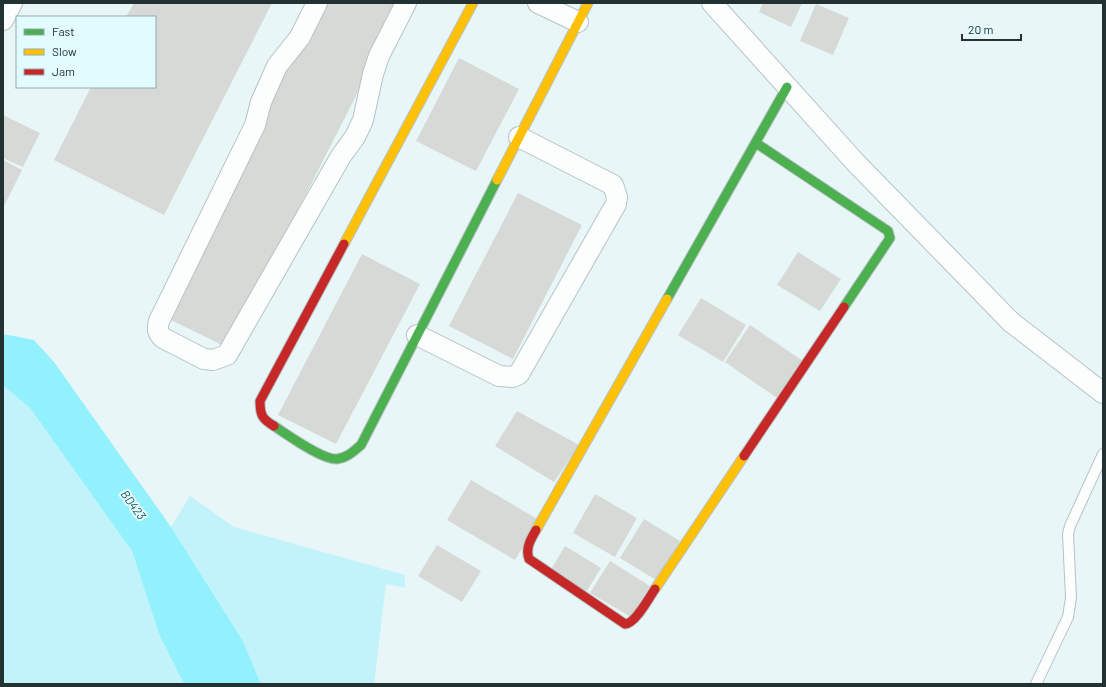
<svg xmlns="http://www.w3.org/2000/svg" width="1106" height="687" font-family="Barlow,sans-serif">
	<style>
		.green { fill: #c3f3fa }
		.water { fill: #93f1fd }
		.building { fill: #d6d9d6 }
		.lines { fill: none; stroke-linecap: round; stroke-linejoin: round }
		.lane-casing { stroke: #b6c2c4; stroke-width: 12 }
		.street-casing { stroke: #b6c2c4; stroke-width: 22 }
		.fast-casing { stroke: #b6c2c4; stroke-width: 11 }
		.slow-casing { stroke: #b6c2c4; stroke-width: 11 }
		.jam-casing { stroke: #b6c2c4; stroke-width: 11 }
		.lane { stroke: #fcfefe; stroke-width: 10 }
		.street { stroke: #fcfefe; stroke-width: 20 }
		.fast { stroke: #4caf50; stroke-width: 9 }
		.slow { stroke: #ffc107; stroke-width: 9 }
		.jam { stroke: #c62828; stroke-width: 9 }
		.labels { text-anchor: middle; stroke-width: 4; stroke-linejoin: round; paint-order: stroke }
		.water-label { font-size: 12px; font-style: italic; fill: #164f55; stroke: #e1fbff }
	</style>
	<rect width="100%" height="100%" fill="#e8f6f8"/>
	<path class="green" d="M3,386L5,387L30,408L132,551L159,634L184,684H3Z
		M190,496L234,527L405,575V588L386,584L374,684H261L243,641L171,527Z"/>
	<path class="water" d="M3,334L34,340L54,362L171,527L243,641L261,684H184L159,634L132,551L30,408L5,387L3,386Z"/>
	<path class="building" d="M134,3H272L164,215L54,160L91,87H155V17H126Z
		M317,3H403L228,348L159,314Z
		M763,3H802L791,27L759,12Z
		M816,4L849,18L833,55L800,41Z
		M459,58L519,89L476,171L416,141Z
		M3,115L40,133L23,167L3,158Z
		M3,160L22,170L3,208Z
		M518,193L582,225L513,359L449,326Z
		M798,252L841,279L820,311L777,285Z
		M362,254L420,284L336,444L278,415Z
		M701,298L746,325L723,362L678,335Z
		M750,325L806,363L780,400L725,362Z
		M517,411L579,445L554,482L495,446Z
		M471,480L539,520L515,560L447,520Z
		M595,494L637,518L615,557L573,533Z
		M644,519L680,541L656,580L620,558Z
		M437,545L481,571L462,602L418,576Z
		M565,546L601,568L586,592L550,571Z
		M610,561L650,586L631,617L590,593Z"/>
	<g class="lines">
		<defs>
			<path id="lane" d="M1036,684L1068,617L1071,598L1068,534L1070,526L1103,454"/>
			<path id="street" d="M317,3L300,37L277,66L261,102L255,125L159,321C157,329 157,332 163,338L204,359L213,360L227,355L341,156L355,137L363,120L373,74L379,56L406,3
				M538,3L578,22
				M712,3L855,162L1011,322L1103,393
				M3,20L12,3
				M417,335L499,376L513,377L519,374L616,204L617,197L613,185L519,137"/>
			<path id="fast" d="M756,143L888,231L890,238L844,307
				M667,299L787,87
				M274,426C288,435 322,460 337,459C347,458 354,451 361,445L497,180"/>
			<path id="slow" d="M497,180L588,3
				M344,244L473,3
				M536,530L667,299
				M655,589L744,456"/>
			<path id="jam" d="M274,426C262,419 260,415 260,401L344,244
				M744,456L844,307
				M536,530C531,539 525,548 529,559L625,624C635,624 649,598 655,589"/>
		</defs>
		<use href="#lane" class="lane-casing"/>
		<use href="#street" class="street-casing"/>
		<use href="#fast" class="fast-casing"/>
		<use href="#slow" class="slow-casing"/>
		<use href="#jam" class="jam-casing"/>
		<use href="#lane" class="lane"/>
		<use href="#street" class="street"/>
		<use href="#fast" class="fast"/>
		<use href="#slow" class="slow"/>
		<use href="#jam" class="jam"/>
	</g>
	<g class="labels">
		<g class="water-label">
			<text transform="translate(133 505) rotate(54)" y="4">BD423</text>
		</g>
	</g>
	<rect width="1106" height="687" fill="none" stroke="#243133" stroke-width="8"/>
	<rect x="16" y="16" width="140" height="72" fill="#e1fbff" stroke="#95aaad"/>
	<rect x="24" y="29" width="20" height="6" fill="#4caf50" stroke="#95aaad"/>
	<text x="52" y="36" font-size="12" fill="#243133">Fast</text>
	<rect x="24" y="49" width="20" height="6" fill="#ffc107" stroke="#95aaad"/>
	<text x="52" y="56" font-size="12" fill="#243133">Slow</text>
	<rect x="24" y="69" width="20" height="6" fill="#c62828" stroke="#95aaad"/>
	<text x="52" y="76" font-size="12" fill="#243133">Jam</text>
	<path d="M962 34v6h59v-6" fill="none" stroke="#243133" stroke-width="2"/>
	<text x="968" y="34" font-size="12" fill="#243133" stroke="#e1fbff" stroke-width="3" paint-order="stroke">20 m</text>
</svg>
